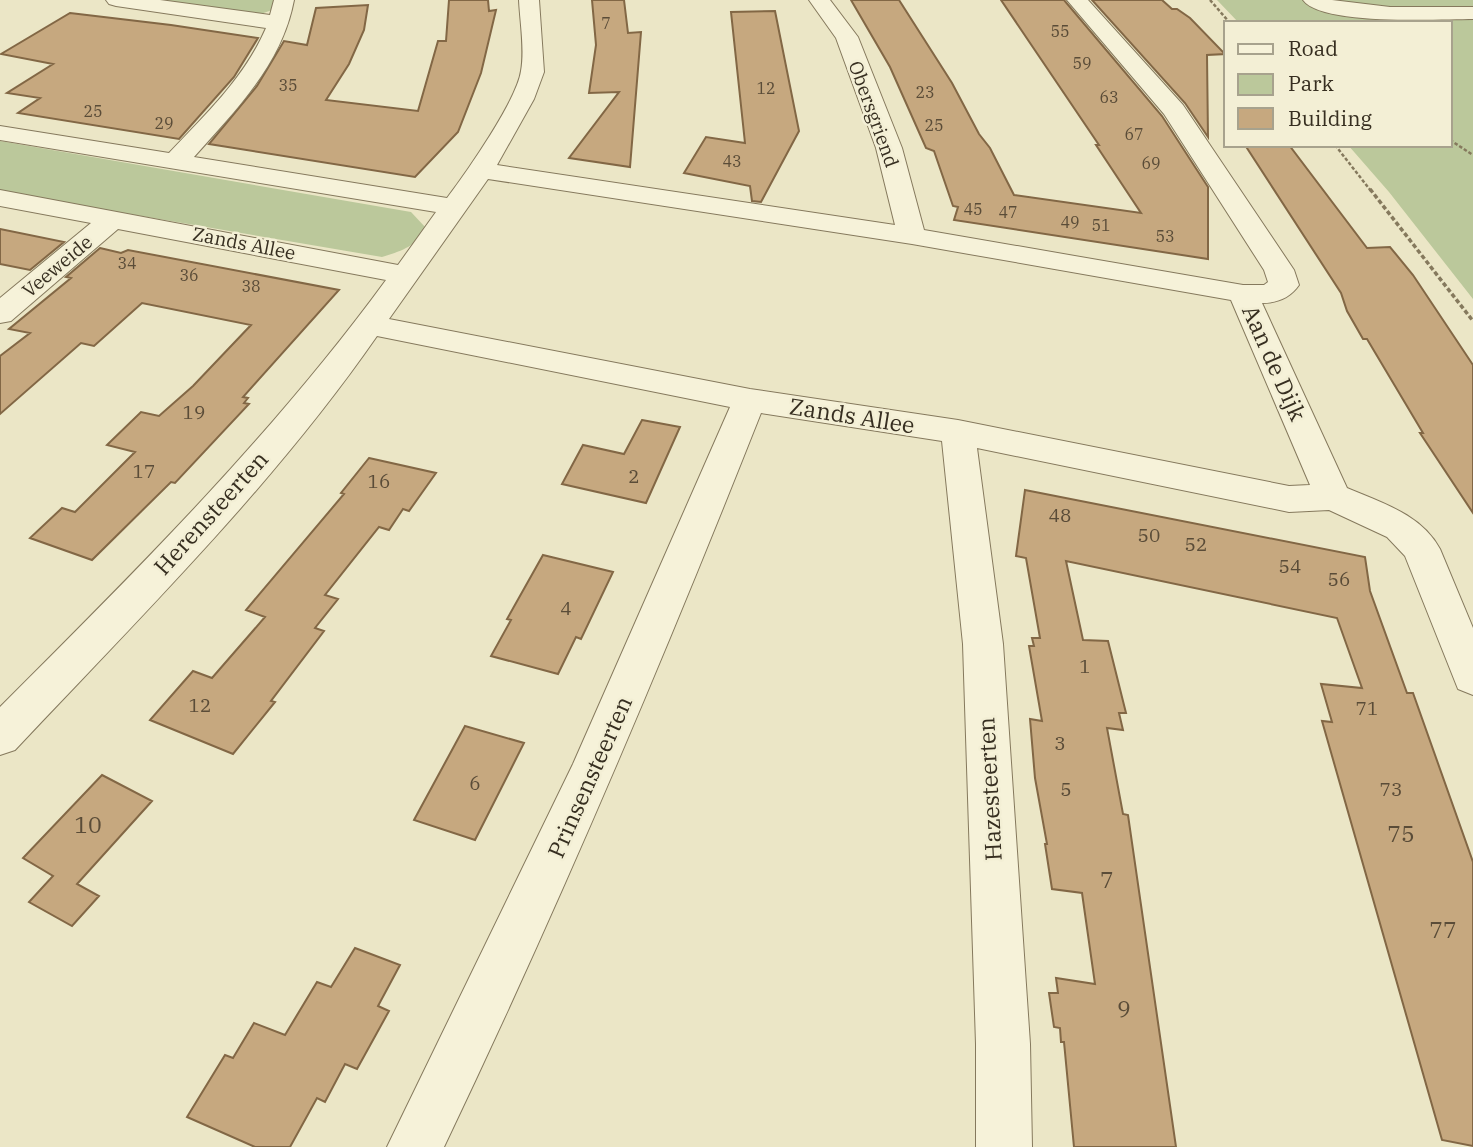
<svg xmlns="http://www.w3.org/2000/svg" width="1473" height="1147" font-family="'IBM Plex Serif',serif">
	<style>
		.green { fill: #bbc89b }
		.building { fill: #c6a87f; stroke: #826745; stroke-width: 2 }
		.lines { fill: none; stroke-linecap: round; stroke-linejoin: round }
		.minor-casing { stroke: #85795d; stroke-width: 2 }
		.path-far1 { stroke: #85795d; stroke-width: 2.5; stroke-dasharray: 3.5 2; stroke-linecap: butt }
		.path { stroke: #85795d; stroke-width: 3.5; stroke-dasharray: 4.5 2.5; stroke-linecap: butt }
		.minor { fill: #f6f2d9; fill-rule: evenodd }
		.labels { text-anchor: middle; stroke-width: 5; stroke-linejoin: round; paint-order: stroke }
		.far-number-label { font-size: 16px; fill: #5a4c38 }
		.far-street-label { font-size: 19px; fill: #362e20; stroke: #f3efd5 }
		.number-label { font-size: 19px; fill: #5a4c38 }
		.street-label { font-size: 23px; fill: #362e20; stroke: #f3efd5 }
		.near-number-label { font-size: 23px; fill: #5a4c38 }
	</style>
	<rect width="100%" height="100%" fill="#ebe6c6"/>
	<path class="green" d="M137,0H274L275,9L255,16Z
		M1217,0H1473V299L1389,192L1348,145H1450V23H1239Z
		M0,141L411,212L426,228C416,247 401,251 382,257L0,192Z"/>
	<path class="building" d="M449,0H488L489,11L496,10L481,73L458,132L415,177L209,144L257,86L284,41L307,45L316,8L368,5L364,30L349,64L326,100L418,111L438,41H446Z
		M592,0H624L628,33L641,32L630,167L569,158L619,92L589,93L596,45Z
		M851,0H899L952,83L979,134L990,148L1014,195L1141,213L1096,145H1099L1001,0H1064L1162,116L1208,187V259L954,220L958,207L953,206L934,151L926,148L890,67Z
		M1092,0H1162L1172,9H1177L1190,18L1225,54L1207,55L1208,137L1185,103Z
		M775,11L799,131L761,202L752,201L750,186L684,173L706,137L745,143L731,12Z
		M70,13L171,25L258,38L234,77L179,139L18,113L40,98L7,93L53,64L1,54Z
		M1245,145H1289L1367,248L1390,247L1413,275L1473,365V513L1420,433H1423L1367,339H1363L1347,311L1341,293Z
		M0,229L64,242L30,270L0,264Z
		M100,248L121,253L128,250L339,290L243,397L248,398L244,403L249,404L175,483L171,482L92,560L30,538L62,508L75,512L135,452L107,445L141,412L159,416L193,386L251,325L142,303L94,346L81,343L0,414V356L30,333L9,329L71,278L66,277Z
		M642,420L680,427L646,503L562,484L583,445L624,454Z
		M369,458L436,473L409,511L403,509L389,530L379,527L325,595L338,599L315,628L324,631L271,701L275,702L233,754L150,720L193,671L212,678L265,617L246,610L344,494L341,493Z
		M1025,490L1365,557L1370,591L1407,693H1413L1473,862V1146L1442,1140L1322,721L1332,722L1321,684L1362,688L1337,618L1066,561L1083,640L1108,641L1126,713H1119L1123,730L1107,728L1123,814L1128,815L1176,1147H1074L1064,1042H1061L1060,1028L1054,1027L1049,993H1058L1056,978L1095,984L1082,893L1052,889L1045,844H1047L1035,778L1030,719L1042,721L1029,646H1034L1032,638H1040L1026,558L1016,556Z
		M543,555L613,572L581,639L576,637L558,674L491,656L511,620L507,619Z
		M465,726L524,743L475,840L414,820Z
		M102,775L152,801L77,884L99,896L72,926L29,902L53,876L23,858Z
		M355,948L400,965L378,1006L389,1011L357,1069L345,1064L325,1102L317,1098L290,1147H255L187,1117L225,1055L233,1058L254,1023L285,1035L317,982L331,987Z"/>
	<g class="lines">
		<defs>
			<path id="minor" d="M106,0H160L270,15L274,0H294C282,64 236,110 194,157L447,198C466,173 517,100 521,71C525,49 520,22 519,0H539L544,72L534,99L497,165L895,225L876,148L836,38L809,0H830L858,37L902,148L924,230L1243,285H1264L1268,282L1264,270L1164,114L1067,0H1088L1183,105L1294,270L1299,285C1290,298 1277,303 1262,303L1347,488C1382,503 1421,514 1440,549L1473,628V695L1458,689L1405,556L1387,537L1329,510L1289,512L977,448L1003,644L1030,1044L1032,1147H976V1044L963,644L942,441L761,413C663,661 559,906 444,1147H387L573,764L730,407L377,336C273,486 140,617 15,750L0,755V707C136,571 272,436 386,280L118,229L11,321L0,323V298L91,223L0,206V190L398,265L436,212L0,140V126L169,153C206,114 245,77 266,28L116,6L109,4ZM488,179L912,244L1231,300L1310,485L1289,486L958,420L750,389L389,319Z
				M1303,0H1332L1390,7H1473V19C1441,19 1321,26 1303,0Z"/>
		</defs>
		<use href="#minor" class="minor-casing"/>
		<path class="path-far1" d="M1210,0L1230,23
			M1450,140L1473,155
			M1335,145L1371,191"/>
		<path class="path" d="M1370,189L1473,321"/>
		<use href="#minor" class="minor"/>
	</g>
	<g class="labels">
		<g class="far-number-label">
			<text x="606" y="29">7</text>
			<text x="1060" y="37">55</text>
			<text x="1082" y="69">59</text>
			<text x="288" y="91">35</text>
			<text x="766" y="94">12</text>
			<text x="925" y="98">23</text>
			<text x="1109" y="103">63</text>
			<text x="93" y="117">25</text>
			<text x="164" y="129">29</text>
			<text x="934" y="131">25</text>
			<text x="1134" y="140">67</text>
			<text x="732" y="167">43</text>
			<text x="1151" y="169">69</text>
			<text x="973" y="215">45</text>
			<text x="1008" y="218">47</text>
			<text x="1070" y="228">49</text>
			<text x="1101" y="231">51</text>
			<text x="1165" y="242">53</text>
			<text x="127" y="269">34</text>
			<text x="189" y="281">36</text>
			<text x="251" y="292">38</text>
		</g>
		<g class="far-street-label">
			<text transform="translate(874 114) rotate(70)" y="7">Obersgriend</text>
			<text transform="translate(244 243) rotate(11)" y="7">Zands Allee</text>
			<text transform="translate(57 266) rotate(-40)" y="7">Veeweide</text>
		</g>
		<g class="number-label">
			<text x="194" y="419">19</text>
			<text x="144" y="478">17</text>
			<text x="634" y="483">2</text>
			<text x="379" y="488">16</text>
			<text x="1060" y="522">48</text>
			<text x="1149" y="542">50</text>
			<text x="1196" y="551">52</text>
			<text x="1290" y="573">54</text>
			<text x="1339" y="586">56</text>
			<text x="566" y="615">4</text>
			<text x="1085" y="673">1</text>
			<text x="200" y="712">12</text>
			<text x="1367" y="715">71</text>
			<text x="1060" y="750">3</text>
			<text x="475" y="790">6</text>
			<text x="1066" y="796">5</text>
			<text x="1391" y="796">73</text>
		</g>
		<g class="street-label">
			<text transform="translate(1274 363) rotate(66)" y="8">Aan de Dijk</text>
			<text transform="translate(852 416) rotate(9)" y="8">Zands Allee</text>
			<text transform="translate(211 513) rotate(-48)" y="8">Herensteerten</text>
			<text transform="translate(590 777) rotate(-66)" y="8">Prinsensteerten</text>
			<text transform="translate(990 789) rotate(-93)" y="8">Hazesteerten</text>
		</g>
		<g class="near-number-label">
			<text x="88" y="833">10</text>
			<text x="1401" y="842">75</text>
			<text x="1107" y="888">7</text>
			<text x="1443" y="938">77</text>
			<text x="1124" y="1017">9</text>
		</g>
	</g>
	<rect x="1224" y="21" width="228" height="126" fill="#f3efd5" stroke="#a7a28d" stroke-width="2"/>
	<rect x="1238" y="44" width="35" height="10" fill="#f6f2d9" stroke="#a7a28d" stroke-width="2"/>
	<text x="1288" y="56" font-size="21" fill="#362e20">Road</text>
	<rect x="1238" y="74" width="35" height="21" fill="#bbc89b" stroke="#a7a28d" stroke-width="2"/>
	<text x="1288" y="91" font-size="21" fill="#362e20">Park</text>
	<rect x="1238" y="108" width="35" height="21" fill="#c6a87f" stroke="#a7a28d" stroke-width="2"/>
	<text x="1288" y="126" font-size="21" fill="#362e20">Building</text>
</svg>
